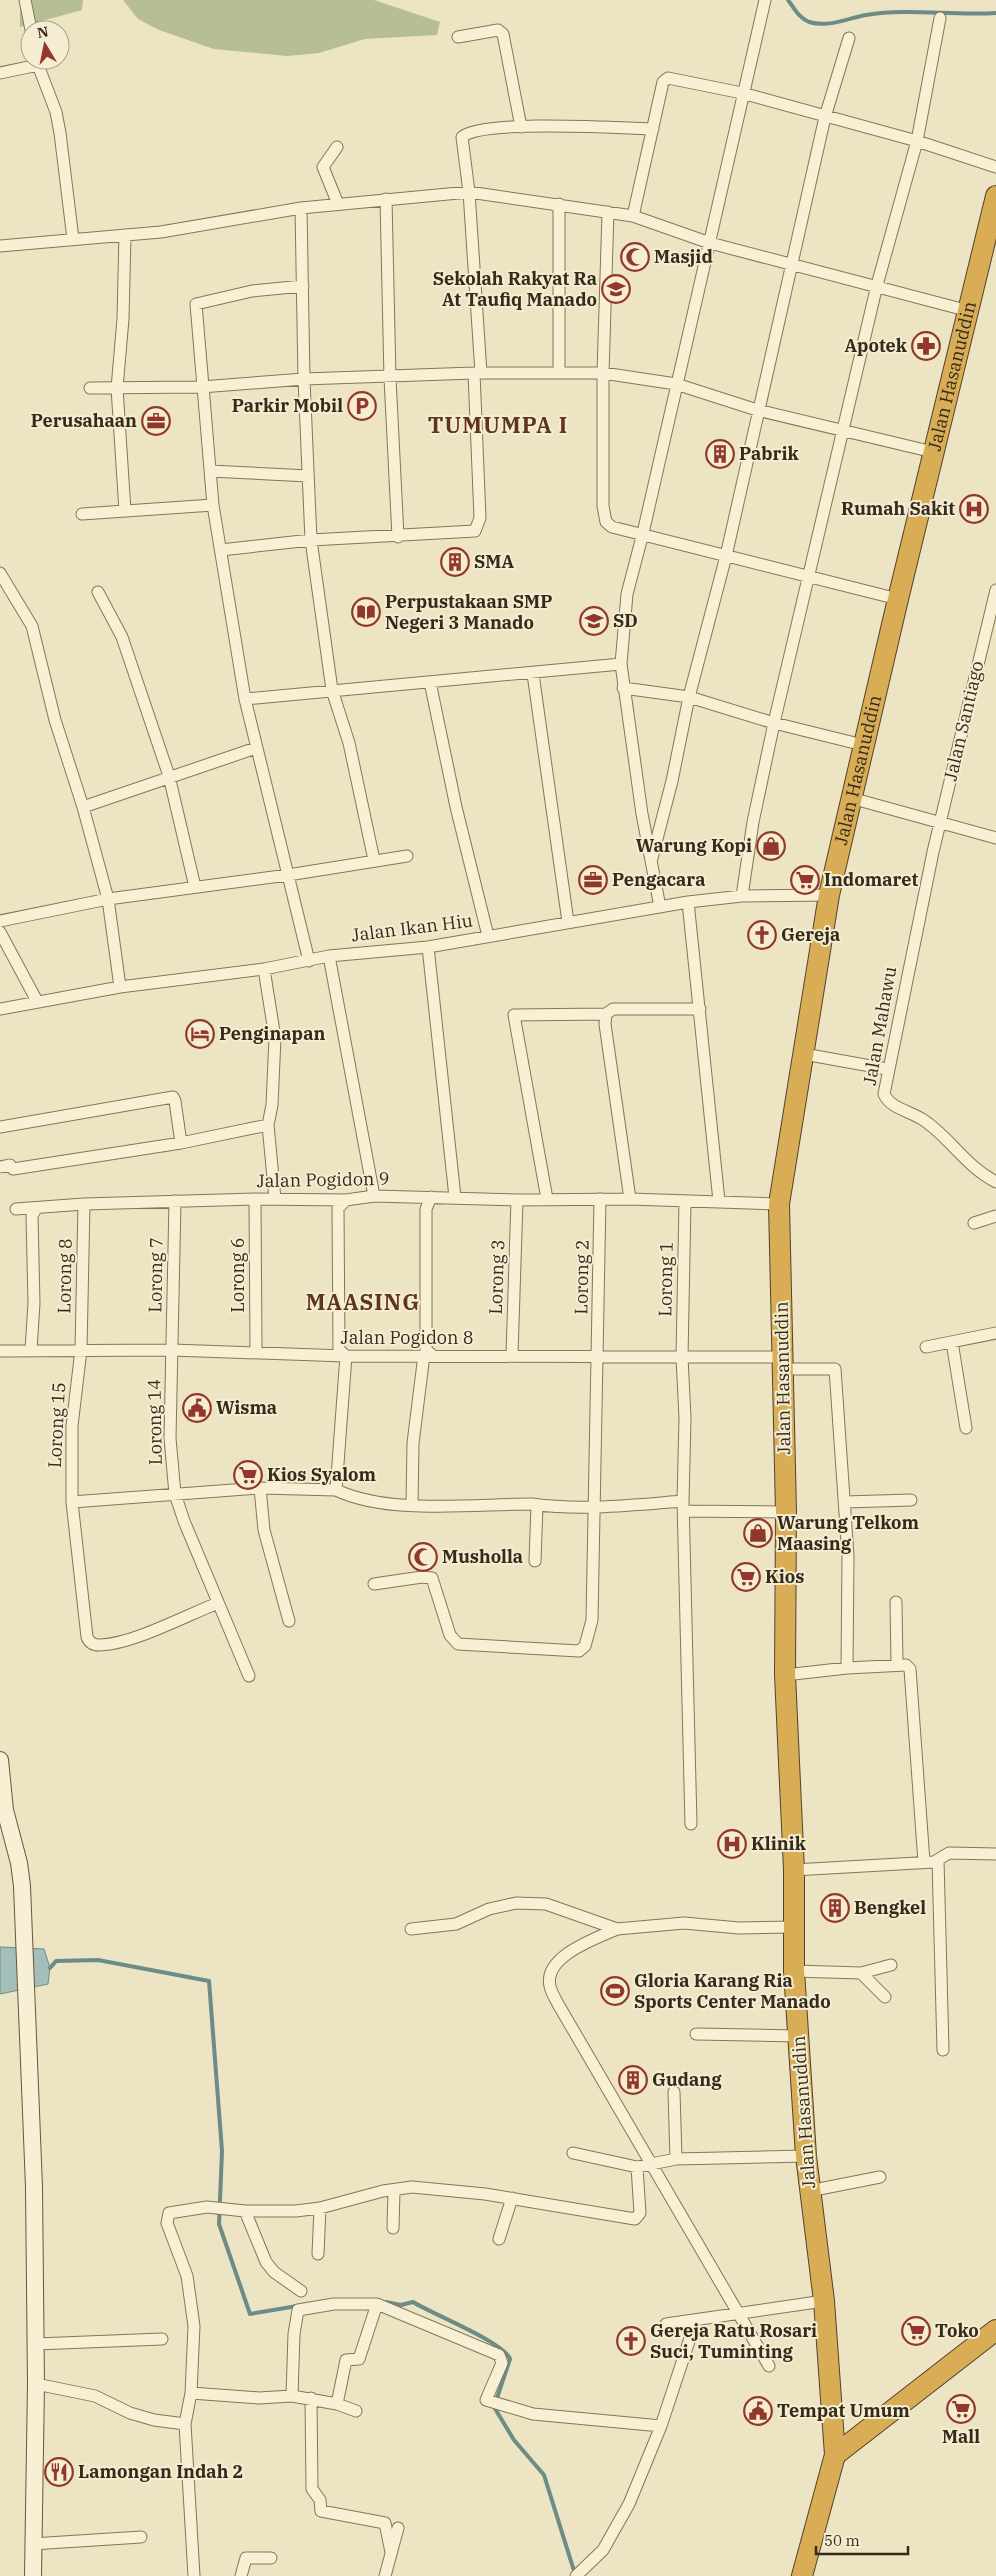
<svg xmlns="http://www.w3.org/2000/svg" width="996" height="2576" font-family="'IBM Plex Serif',serif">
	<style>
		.cemetery { fill: #b5be95 }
		.water { fill: #a4beb9; stroke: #6c8c87 }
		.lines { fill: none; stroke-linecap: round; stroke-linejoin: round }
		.stream { stroke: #6c8c87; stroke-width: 4 }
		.street-casing { stroke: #85755a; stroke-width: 13 }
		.secondary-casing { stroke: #66563d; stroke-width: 18 }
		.highway-casing { stroke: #52432e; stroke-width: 22 }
		.street { stroke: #f7f0d4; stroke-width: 11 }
		.secondary { stroke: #f7f0d4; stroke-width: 16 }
		.highway { stroke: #d8ad55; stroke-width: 20 }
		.labels { text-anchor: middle; stroke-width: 4; stroke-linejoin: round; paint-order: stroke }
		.poi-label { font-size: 18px; font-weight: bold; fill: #352b1d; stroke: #f4edd1; text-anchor: start }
		.street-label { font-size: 18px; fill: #352b1d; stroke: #f4edd1 }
		.district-label { font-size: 22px; font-weight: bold; letter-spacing: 1px; fill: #60331f; stroke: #f4edd1 }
	</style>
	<rect width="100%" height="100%" fill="#ece4c2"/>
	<path class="cemetery" d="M20,0H83L82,10L20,27Z
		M123,0H374L440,22L437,35L365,39L319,53L287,56L214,49L159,30L138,19Z"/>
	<path class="water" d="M0,1947L44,1949L50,1968L48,1984L0,1994Z"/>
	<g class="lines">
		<path class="stream" d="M788,0C794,8 799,18 809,22C828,28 848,18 866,15C909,8 953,16 996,13
			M50,1968L56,1961L98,1960L209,1981L222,2151L219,2224L250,2314L297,2306
			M386,2302L401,2305L413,2302C432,2314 504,2342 510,2359L494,2407L514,2440L544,2475L575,2574"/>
		<defs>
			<path id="street" d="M25,0L31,30
				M458,37L498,30L503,34L521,127
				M0,73L38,65L56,112L60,133L73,239
				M337,147L323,167L338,204
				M386,199L390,378L398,537
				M301,208L304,379L311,540L332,690L349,743L374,860
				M608,212L603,373V506L606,522L612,527L898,599
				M633,216L663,82L668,78L742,93L917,141L996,167
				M0,246L161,232L301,208L469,192L633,216L710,243L969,311
				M303,286L252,291L196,304L213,505L245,699L309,961
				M559,371V204
				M481,373L469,192L462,137C482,119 620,128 653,129
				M90,388L201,387L304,379L474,373H603L676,384L757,410L933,452
				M210,471L308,476
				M125,511L117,388L123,319L125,235
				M82,514L213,505
				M221,550L311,540L475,531L480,518L474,373
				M0,573L32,626L55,720L83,807L108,899L120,987
				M996,590L933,852L884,1094C890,1108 909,1111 922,1119C949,1136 964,1165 996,1182
				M98,592L122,637L169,776L195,887
				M621,664L642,814L660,907
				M533,674L568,922
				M430,682L456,807L488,936
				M623,688L689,697L774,723L863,745
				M245,699L621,664L627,594L643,533L765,0
				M851,798L996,838
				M83,807L256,748
				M652,858L672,781L689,697L726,556L825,117L849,38
				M742,896L753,822L774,723L877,285L917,141L940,18
				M688,902L719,1201
				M0,921L108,899L288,875L407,856
				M0,932L37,1001
				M428,947L455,1197
				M329,956L374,1196
				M0,1009L120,987L264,969L329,956L428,947L688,902L742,896L829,895
				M804,1054L887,1069
				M268,1125L275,1199
				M0,1127L173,1097L175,1101L181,1143
				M0,1167L10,1165L13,1169L181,1143L268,1125L272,1105L275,1038L264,969
				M431,1197L426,1209V1350L432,1355
				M255,1199L256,1351
				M547,1199L514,1015L606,1014
				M630,1199L605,1024L606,1014L613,1009H700
				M175,1201L170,1438L175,1494L184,1521L249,1676
				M685,1202L682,1357L685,1418L683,1501L691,1824
				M84,1204L81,1350L72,1426V1502L87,1637C89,1642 93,1645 99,1645C131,1645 187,1615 218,1603
				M16,1209L84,1204L255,1199L346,1200L374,1196L517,1200L630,1199L779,1204
				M974,1223L996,1216
				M952,1342L966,1428
				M926,1347L996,1333
				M31,1350L34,1303L32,1215L37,1208
				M0,1351L172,1350L346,1356L783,1357
				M512,1355L517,1200
				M783,1369H835L848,1556L847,1668L785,1675
				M260,1488L264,1530L289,1621
				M336,1490C389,1515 473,1504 532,1504C582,1511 633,1505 683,1501
				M72,1502L260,1488L336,1490L346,1356L339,1350L338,1208L346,1200
				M845,1502L911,1500
				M412,1505L413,1443L424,1355
				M684,1511L786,1512
				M535,1561L537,1505
				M374,1584L422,1577L432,1578L450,1635L458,1644L579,1651L585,1646L592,1620L600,1199
				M896,1602L897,1664
				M847,1668L906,1665L910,1669L924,1862
				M938,1860L943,2050
				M794,1870L934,1862L949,1853L996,1854
				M411,1929L456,1924L489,1909L516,1903L546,1904L617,1929L684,1923L739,1928L794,1927
				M617,1929C597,1938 543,1956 550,1986C551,1992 555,1998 558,2004L769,2366
				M794,1971L861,1973L891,1965
				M861,1973L885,1997
				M696,2034L798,2036
				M674,2092L676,2159
				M573,2153L637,2167L676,2159L806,2156
				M809,2191L880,2177
				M245,2211L266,2262L274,2272L301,2291
				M393,2228L394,2190
				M499,2239L512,2198
				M318,2254L320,2208
				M377,2304L499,2355L502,2363L486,2400L533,2414L661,2426
				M666,2324L824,2301
				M36,2344L162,2339
				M36,2384L95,2396L130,2413L154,2420L185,2424
				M191,2393L259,2398L292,2396L294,2334L298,2310L334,2304H377L359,2359L346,2360L337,2404L292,2396
				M311,2398L312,2489L320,2500L321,2511L385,2523L391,2552
				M337,2404L356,2411
				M32,2544L141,2537
				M194,2576L185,2424L191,2393L194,2326L187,2276L167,2223L169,2213L207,2207L245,2211H296L320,2208L383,2191L412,2187L485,2194L635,2219L640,2213L637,2167
				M241,2576L246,2558H271
				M385,2576L398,2528
				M576,2576L603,2550L629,2504L661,2426L696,2320"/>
			<path id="secondary" d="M0,1760L5,1810L19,1863L22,1886L34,2187L36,2384L33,2576"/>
			<g id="highway">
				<path d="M835,2455L996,2330"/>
				<path id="s1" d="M802,2576L835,2455L824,2301L806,2156L794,1971V1870L785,1675L786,1512L779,1204L829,895L898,599L996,196"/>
			</g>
		</defs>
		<use href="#street" class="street-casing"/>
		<use href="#secondary" class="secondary-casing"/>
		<use href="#highway" class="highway-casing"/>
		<use href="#street" class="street"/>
		<use href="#secondary" class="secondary"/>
		<use href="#highway" class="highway"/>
	</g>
	<defs>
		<symbol id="mosque-ring" viewBox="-11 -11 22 22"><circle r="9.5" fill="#f4edd1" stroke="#91372c" stroke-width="1.5"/><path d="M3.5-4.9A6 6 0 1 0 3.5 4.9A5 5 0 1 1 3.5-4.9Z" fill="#91372c"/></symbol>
		<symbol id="school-ring" viewBox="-11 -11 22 22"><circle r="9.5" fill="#f4edd1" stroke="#91372c" stroke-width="1.5"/><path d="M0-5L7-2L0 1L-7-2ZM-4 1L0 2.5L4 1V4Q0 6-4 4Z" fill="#91372c"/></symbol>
		<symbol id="pharmacy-ring" viewBox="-11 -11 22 22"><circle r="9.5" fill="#f4edd1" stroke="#91372c" stroke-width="1.5"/><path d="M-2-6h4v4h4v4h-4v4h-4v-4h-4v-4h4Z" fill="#91372c"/></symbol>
		<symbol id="parking-ring" viewBox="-11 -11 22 22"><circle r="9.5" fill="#f4edd1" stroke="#91372c" stroke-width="1.5"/><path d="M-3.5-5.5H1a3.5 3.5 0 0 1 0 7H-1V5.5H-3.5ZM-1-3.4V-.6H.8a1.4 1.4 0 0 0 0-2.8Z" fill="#91372c"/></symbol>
		<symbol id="office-ring" viewBox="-11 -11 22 22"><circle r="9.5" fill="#f4edd1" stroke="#91372c" stroke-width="1.5"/><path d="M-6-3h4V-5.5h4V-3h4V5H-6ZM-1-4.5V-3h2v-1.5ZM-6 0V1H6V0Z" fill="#91372c"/></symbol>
		<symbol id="building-ring" viewBox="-11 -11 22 22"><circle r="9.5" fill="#f4edd1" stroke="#91372c" stroke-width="1.5"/><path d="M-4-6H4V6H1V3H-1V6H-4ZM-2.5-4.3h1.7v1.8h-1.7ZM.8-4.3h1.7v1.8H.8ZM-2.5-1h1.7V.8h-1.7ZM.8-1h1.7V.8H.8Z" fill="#91372c"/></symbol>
		<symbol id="hospital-ring" viewBox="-11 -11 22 22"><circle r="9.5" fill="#f4edd1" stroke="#91372c" stroke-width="1.5"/><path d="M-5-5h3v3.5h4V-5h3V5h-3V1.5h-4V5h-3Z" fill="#91372c"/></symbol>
		<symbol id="library-ring" viewBox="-11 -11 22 22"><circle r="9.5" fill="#f4edd1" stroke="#91372c" stroke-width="1.5"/><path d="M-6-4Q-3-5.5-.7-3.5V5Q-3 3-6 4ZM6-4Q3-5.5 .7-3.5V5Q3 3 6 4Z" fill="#91372c"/></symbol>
		<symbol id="shop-ring" viewBox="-11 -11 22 22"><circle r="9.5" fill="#f4edd1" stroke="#91372c" stroke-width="1.5"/><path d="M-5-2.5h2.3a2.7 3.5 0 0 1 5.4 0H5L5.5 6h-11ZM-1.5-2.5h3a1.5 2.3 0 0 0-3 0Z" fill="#91372c"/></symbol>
		<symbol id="supermarket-ring" viewBox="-11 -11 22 22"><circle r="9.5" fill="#f4edd1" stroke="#91372c" stroke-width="1.5"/><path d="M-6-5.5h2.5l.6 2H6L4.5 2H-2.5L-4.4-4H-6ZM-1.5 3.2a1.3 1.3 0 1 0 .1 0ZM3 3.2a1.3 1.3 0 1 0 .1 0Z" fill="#91372c"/></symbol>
		<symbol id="church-ring" viewBox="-11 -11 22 22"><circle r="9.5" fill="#f4edd1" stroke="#91372c" stroke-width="1.5"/><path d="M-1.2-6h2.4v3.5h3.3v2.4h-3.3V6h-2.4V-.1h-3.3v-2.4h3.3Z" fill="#91372c"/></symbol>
		<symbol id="hotel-ring" viewBox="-11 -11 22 22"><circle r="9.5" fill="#f4edd1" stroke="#91372c" stroke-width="1.5"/><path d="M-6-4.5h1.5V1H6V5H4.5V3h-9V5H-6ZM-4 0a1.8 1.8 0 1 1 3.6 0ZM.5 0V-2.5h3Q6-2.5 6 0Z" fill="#91372c"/></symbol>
		<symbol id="civic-ring" viewBox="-11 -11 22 22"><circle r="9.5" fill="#f4edd1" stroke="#91372c" stroke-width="1.5"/><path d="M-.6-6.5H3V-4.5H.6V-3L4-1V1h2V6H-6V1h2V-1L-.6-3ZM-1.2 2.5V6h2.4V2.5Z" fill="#91372c"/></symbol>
		<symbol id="stadium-ring" viewBox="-11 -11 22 22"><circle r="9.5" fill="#f4edd1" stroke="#91372c" stroke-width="1.5"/><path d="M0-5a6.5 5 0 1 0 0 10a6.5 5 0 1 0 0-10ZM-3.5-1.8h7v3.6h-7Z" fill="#91372c"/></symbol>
		<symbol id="restaurant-ring" viewBox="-11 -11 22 22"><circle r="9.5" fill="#f4edd1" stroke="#91372c" stroke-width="1.5"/><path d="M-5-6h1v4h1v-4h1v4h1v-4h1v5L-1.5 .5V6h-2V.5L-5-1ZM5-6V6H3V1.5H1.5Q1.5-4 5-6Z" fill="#91372c"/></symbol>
	</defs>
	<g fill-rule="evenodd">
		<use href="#mosque-ring" x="619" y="241" width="32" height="32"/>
		<use href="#school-ring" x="600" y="273" width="32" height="32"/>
		<use href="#pharmacy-ring" x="910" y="330" width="32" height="32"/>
		<use href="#parking-ring" x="346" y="390" width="32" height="32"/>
		<use href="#office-ring" x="140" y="405" width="32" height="32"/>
		<use href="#building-ring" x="704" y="438" width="32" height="32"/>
		<use href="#hospital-ring" x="958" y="493" width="32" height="32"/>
		<use href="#building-ring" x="439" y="546" width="32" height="32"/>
		<use href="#library-ring" x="350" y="596" width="32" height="32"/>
		<use href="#school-ring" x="578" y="605" width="32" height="32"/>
		<use href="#shop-ring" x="755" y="830" width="32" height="32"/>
		<use href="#office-ring" x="577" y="864" width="32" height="32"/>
		<use href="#supermarket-ring" x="789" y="864" width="32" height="32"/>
		<use href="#church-ring" x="746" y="919" width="32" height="32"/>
		<use href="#hotel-ring" x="184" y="1018" width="32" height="32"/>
		<use href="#civic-ring" x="181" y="1392" width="32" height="32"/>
		<use href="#supermarket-ring" x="232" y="1459" width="32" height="32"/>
		<use href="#shop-ring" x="742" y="1517" width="32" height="32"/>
		<use href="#mosque-ring" x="407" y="1541" width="32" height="32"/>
		<use href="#supermarket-ring" x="730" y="1561" width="32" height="32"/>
		<use href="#hospital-ring" x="716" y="1828" width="32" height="32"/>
		<use href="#building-ring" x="819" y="1892" width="32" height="32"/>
		<use href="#stadium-ring" x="599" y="1975" width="32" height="32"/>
		<use href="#building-ring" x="617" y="2064" width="32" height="32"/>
		<use href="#supermarket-ring" x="900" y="2315" width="32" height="32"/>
		<use href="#church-ring" x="615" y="2325" width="32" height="32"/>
		<use href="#supermarket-ring" x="945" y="2393" width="32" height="32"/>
		<use href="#civic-ring" x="742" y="2395" width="32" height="32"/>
		<use href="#restaurant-ring" x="43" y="2456" width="32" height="32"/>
	</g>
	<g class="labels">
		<g class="poi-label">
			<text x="654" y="263">Masjid</text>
			<text x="597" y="285" text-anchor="end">Sekolah Rakyat Ra<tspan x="597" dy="21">At Taufiq Manado</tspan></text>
			<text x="907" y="352" text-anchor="end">Apotek</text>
			<text x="343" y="412" text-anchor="end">Parkir Mobil</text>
			<text x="137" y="427" text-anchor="end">Perusahaan</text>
			<text x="739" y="460">Pabrik</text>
			<text x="955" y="515" text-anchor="end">Rumah Sakit</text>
			<text x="474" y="568">SMA</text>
			<text x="385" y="608">Perpustakaan SMP<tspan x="385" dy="21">Negeri 3 Manado</tspan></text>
			<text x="613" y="627">SD</text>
			<text x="752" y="852" text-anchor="end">Warung Kopi</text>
			<text x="612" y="886">Pengacara</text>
			<text x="824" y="886">Indomaret</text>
			<text x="781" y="941">Gereja</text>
			<text x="219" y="1040">Penginapan</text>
			<text x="216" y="1414">Wisma</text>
			<text x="267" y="1481">Kios Syalom</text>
			<text x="777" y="1529">Warung Telkom<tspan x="777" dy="21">Maasing</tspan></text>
			<text x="442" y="1563">Musholla</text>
			<text x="765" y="1583">Kios</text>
			<text x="751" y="1850">Klinik</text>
			<text x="854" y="1914">Bengkel</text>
			<text x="634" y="1987">Gloria Karang Ria<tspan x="634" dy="21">Sports Center Manado</tspan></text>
			<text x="652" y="2086">Gudang</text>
			<text x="650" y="2337">Gereja Ratu Rosari<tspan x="650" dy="21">Suci, Tuminting</tspan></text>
			<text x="935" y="2337">Toko</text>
			<text x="777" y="2417">Tempat Umum</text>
			<text x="961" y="2443" text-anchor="middle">Mall</text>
			<text x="78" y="2478">Lamongan Indah 2</text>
		</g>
		<g class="street-label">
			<text dy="6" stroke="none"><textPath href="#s1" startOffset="2225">Jalan Hasanuddin</textPath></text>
			<text transform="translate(964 721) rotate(-77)" y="6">Jalan Santiago</text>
			<text dy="6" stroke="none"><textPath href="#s1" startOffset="1820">Jalan Hasanuddin</textPath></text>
			<text transform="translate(412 928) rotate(-7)" y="6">Jalan Ikan Hiu</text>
			<text transform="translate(880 1026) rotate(-80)" y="6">Jalan Mahawu</text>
			<text transform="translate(323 1180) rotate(-1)" y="6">Jalan Pogidon 9</text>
			<text transform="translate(156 1275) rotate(-89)" y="6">Lorong 7</text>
			<text transform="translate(238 1275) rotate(-90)" y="6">Lorong 6</text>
			<text transform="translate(65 1276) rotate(-89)" y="6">Lorong 8</text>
			<text transform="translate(497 1277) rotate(-88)" y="6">Lorong 3</text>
			<text transform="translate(582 1277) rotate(-89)" y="6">Lorong 2</text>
			<text transform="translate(666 1279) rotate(-89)" y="6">Lorong 1</text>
			<text x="407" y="1344">Jalan Pogidon 8</text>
			<text transform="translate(783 1378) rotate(-91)" y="6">Jalan Hasanuddin</text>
			<text transform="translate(155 1422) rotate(-91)" y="6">Lorong 14</text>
			<text transform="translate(57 1425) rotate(-87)" y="6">Lorong 15</text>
			<text transform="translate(804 2112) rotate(-94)" y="6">Jalan Hasanuddin</text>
		</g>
		<g class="district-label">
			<text x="498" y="433">TUMUMPA I</text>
			<text x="363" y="1310">MAASING</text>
		</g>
	</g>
	<g transform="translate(45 45) rotate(350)"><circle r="24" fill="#f4edd1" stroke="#a89f89"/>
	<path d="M0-4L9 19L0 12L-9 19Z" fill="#91372c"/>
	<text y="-8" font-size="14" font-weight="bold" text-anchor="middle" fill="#352b1d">N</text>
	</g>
	<path d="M816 2546v8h92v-8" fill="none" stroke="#352b1d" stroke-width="2.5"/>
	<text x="824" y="2546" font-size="15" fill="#352b1d" stroke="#f4edd1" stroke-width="4" paint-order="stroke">50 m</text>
</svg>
